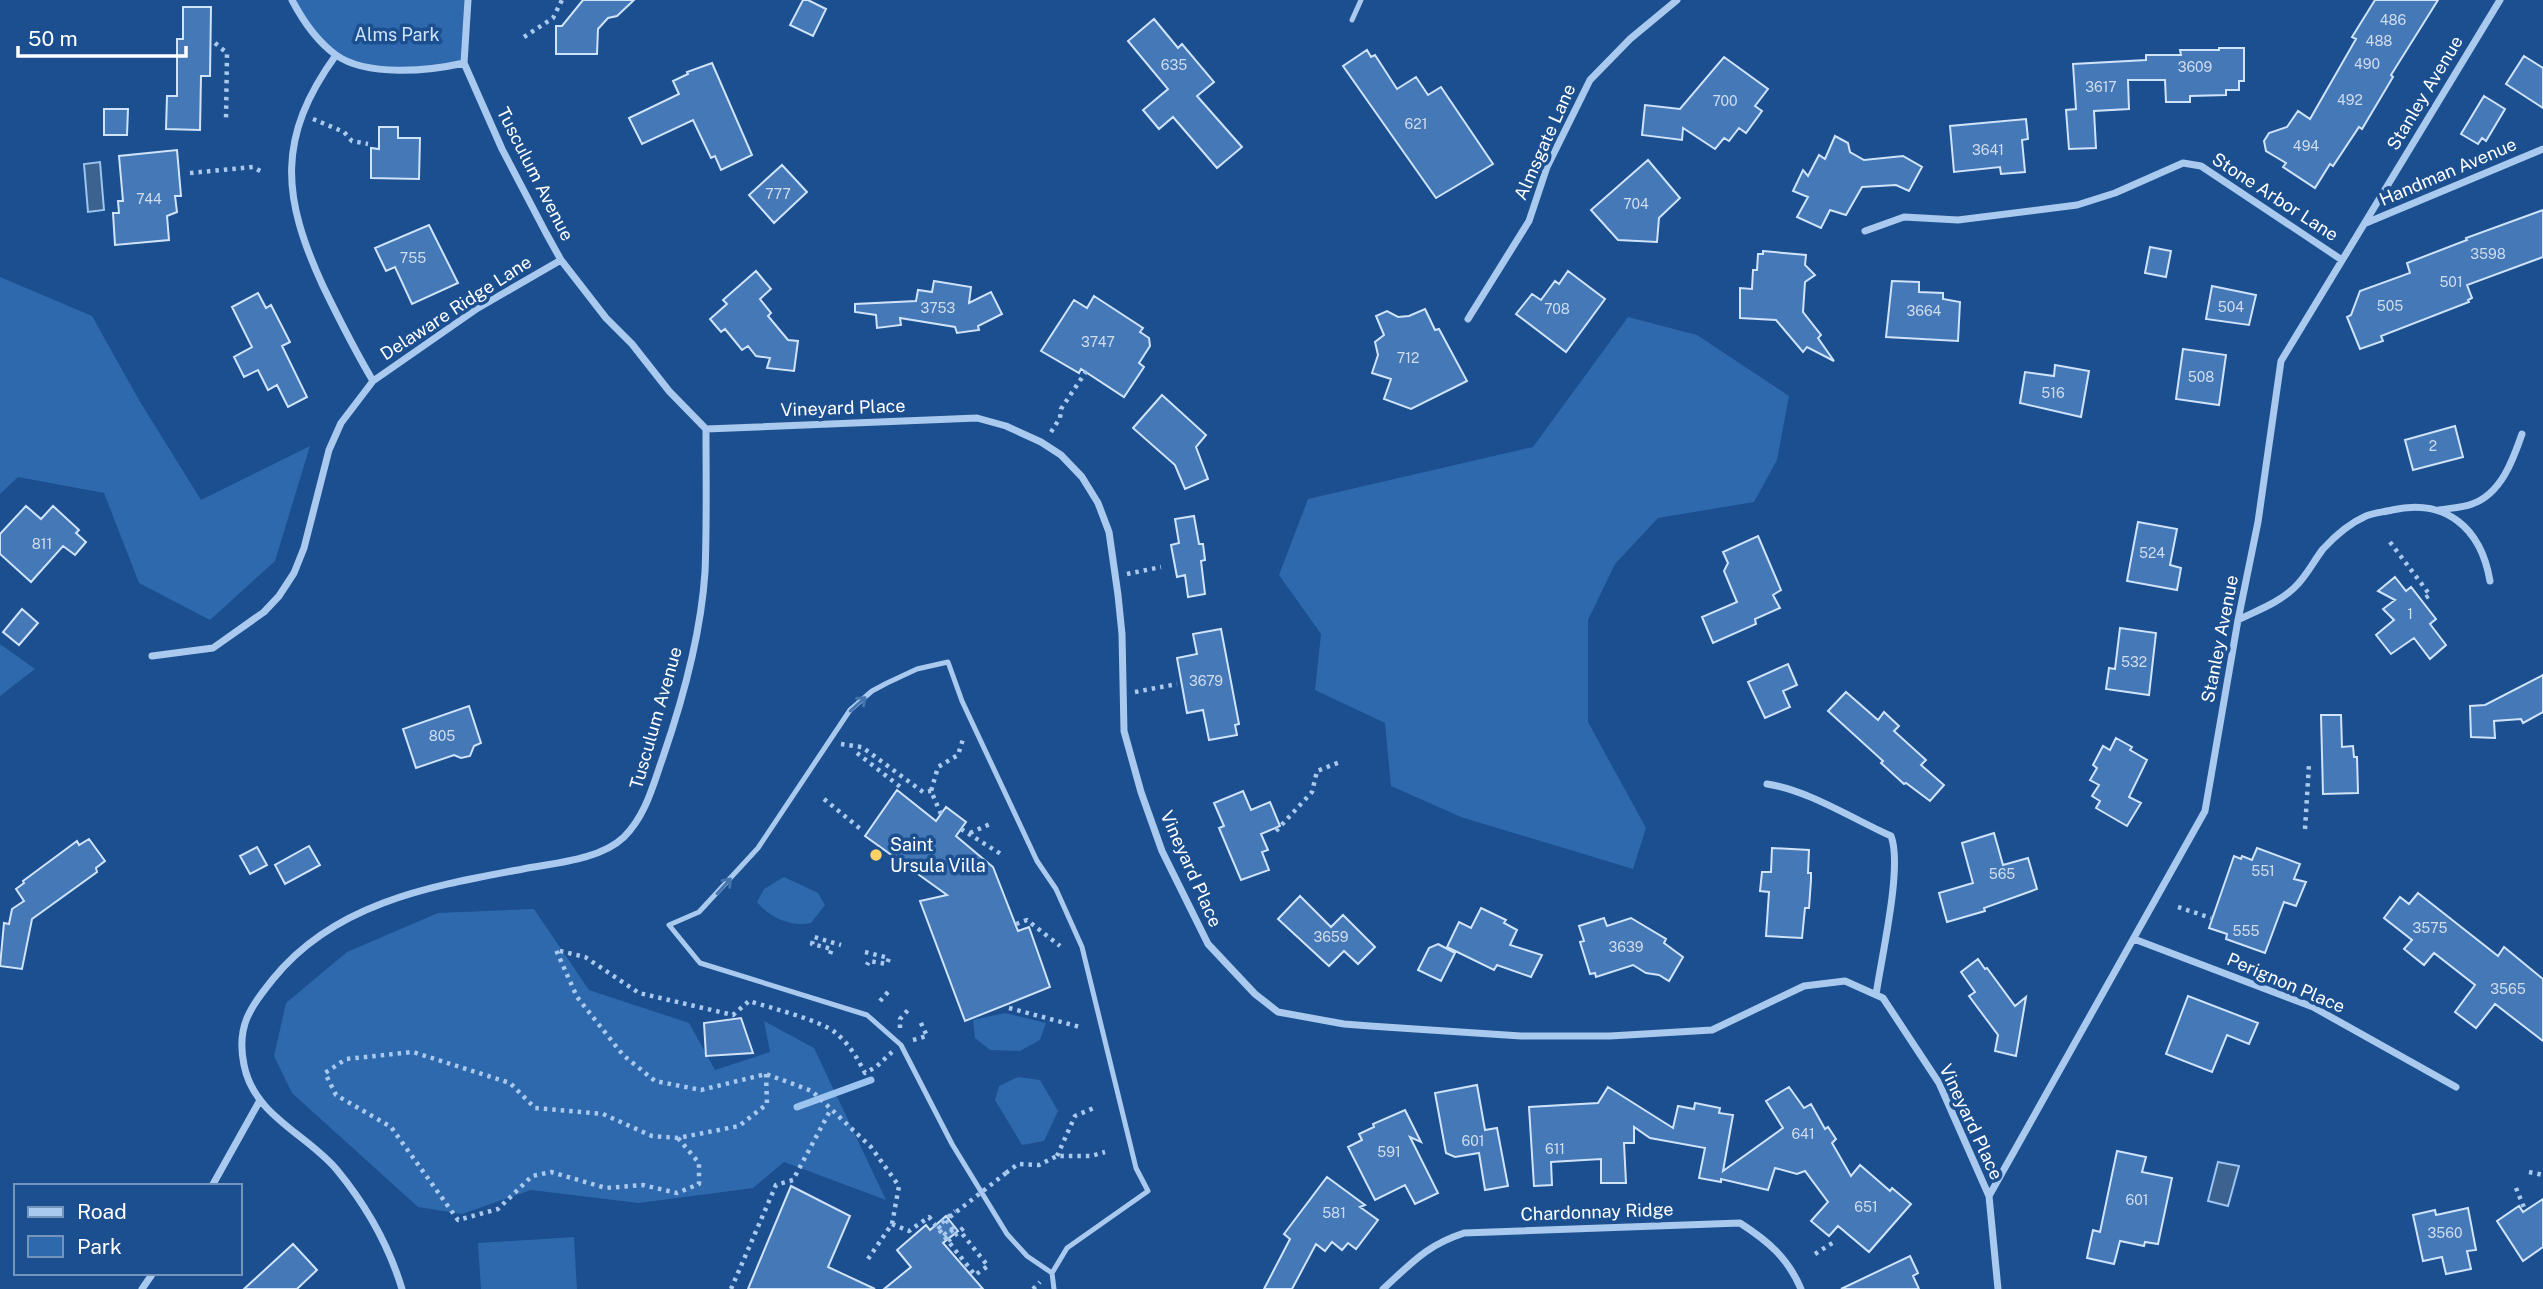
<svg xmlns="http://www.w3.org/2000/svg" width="2543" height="1289" font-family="'Public Sans',sans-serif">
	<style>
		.green { fill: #2e69ad }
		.water { fill: #3c6290; stroke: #9cc4f0; stroke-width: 2 }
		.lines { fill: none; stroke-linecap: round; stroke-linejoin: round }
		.stream { stroke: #9cc4f0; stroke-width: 7 }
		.building { fill: #4478b7; stroke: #cfe3fa; stroke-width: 2 }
		.path { stroke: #a9c9ee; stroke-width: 4.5; stroke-dasharray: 3.5 5; stroke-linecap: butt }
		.lane { stroke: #a9c9ee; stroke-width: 5 }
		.street { stroke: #a9c9ee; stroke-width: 7 }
		.path-bridge { stroke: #a9c9ee; stroke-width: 4.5; stroke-dasharray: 3.5 5; stroke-linecap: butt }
		.oneway { stroke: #4674ac }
		.poi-dot { fill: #ffd166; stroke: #1b4f8f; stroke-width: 2.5 }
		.labels { text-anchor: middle; stroke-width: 7; stroke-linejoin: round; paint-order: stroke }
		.number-label { font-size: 14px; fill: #d0dded }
		.park-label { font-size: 18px; fill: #cfe3fa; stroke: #1b4f8f }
		.street-label { font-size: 18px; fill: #fff; stroke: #1b4f8f }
		.poi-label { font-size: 18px; fill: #fff; stroke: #1b4f8f; text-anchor: start }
	</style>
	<rect width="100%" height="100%" fill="#1b4f8f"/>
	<path class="green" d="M292,0H468L464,63L384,69L336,55L314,32Z
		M0,277L92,316L139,400L201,500L310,446L275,561L210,620L139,583L104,493L18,477L0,494Z
		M1628,317L1697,335L1789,396L1777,460L1754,502L1658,518L1615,564L1588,620V722L1646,828L1633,869L1461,817L1391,786L1385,723L1315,690L1321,634L1279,575L1308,499L1533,447Z
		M0,644L35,669L0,696Z
		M784,877L818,893L825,905L811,923C792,927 770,918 757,902L764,889Z
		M534,909L589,990L689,1023L715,1070L770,1052L764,1021L814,1048L886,1200L784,1162L753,1188L639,1203L531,1190L462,1214L418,1207L292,1093L274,1056L286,1003L347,952L438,913Z
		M1005,1013L1046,1023L1040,1040L1020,1051L990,1050L975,1038L973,1020Z
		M1018,1077L1040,1080L1058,1111L1044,1141L1022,1145L995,1100L999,1086Z
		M574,1237L577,1289H481L478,1243Z"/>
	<path class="water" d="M100,162L104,210L88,212L84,164Z
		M2218,1162L2239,1166L2228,1206L2208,1201Z"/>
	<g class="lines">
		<path class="stream" d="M797,1107L871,1080"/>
	</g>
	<path class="building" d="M583,0H634L617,16L608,18L598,29L597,54H556V26H562Z
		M803,0H808L826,9L813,36L790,25Z
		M2375,0H2438L2391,75L2393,77L2362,129L2359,127L2333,166L2330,164L2315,188L2283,167L2286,163L2266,151L2264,141L2269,133L2287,127L2298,111L2310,119L2356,39L2352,37Z
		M183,7H211L210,76H201L200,130L166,129L167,96H177V39H183Z
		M1154,19L1178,48L1182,44L1214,82L1197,96L1242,147L1217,168L1173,117L1159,129L1143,110L1168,89L1128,41Z
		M2219,48H2244V81H2239V90H2226V95L2190,96V102H2166L2165,80H2128L2129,109L2094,111L2096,148L2069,149L2066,110L2076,109L2073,64L2146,60V55H2181L2180,50H2219Z
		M1367,50L1371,57L1375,55L1397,89L1416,77L1428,95L1441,87L1493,164L1436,198L1343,66Z
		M2524,56L2543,68V108L2506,84Z
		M1724,57L1768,89L1755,106L1762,111L1746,133L1739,128L1729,141L1724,138L1715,149L1683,128L1682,140L1642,135L1645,105L1680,109Z
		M712,63L752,155L721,170L715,156L711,158L693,120L642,144L629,118L679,94L673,81L688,74L687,72Z
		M2484,96L2505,109L2486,141L2482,138L2478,144L2461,134Z
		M104,109H128L127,135H104Z
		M2026,119L2028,139L2022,140L2025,172L2001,174L2000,167L1954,172L1950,126Z
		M379,127H398V138H420L419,179L371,178V148L379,149Z
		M1835,136L1848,143L1850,152L1864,160L1903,156L1922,167L1909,191L1896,185L1862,187L1846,215L1830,210L1821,228L1797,217L1808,197L1793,191L1803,170L1808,176L1819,155L1825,159Z
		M177,150L181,196H175L177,212L167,216L169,240L115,245L113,213H119L118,201H123L119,156Z
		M1648,160L1680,198L1659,218L1657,242L1618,240L1591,210Z
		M782,165L807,192L774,223L749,195Z
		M2543,210V257L2467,285L2472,298L2468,300L2469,302L2381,336L2383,341L2360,349L2347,317L2351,315L2360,291L2410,273L2407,263L2467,240L2466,238Z
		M429,225L458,283L412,304L395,267L386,271L375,248Z
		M2150,247L2171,251L2166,277L2145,273Z
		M1763,251L1806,255L1805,265L1815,275L1805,282L1803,312L1821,335L1818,338L1834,361L1807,347L1803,352L1776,320L1740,318V288L1752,289L1753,270H1757L1758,254H1763Z
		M756,271L771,289L760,299L771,313L768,316L788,340L798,341L794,371L767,368L770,358L756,356L748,346L742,350L725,329L721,332L710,319L727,304L723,300Z
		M1568,271L1605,299L1566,352L1516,314L1532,294L1541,300L1555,281L1559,284Z
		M934,281L971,287L969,303L991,292L1002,314L978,326L979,330L957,333L955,327L900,318L901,325L877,328L876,315L855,312V304L916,301L918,290L932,292Z
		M1892,281L1919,282V292L1943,293V299L1960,302L1958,341L1886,337Z
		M2212,286L2256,295L2249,325L2206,319Z
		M258,293L266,308L271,305L290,342L282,346L307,397L288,407L277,385L268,390L258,370L244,377L234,357L252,347L232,307Z
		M1094,296L1143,328L1140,332L1149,338L1150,346L1139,363L1144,367L1124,397L1081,369L1079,373L1041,351L1074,300L1087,308Z
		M1425,309L1435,330L1439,329L1467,381L1411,409L1384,399L1391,379L1372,373L1378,355L1375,342L1384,335L1376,316L1387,311L1398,317L1409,316Z
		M2183,349L2226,355L2219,405L2176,399Z
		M2055,365L2089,371L2081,417L2020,403L2025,372L2054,376Z
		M1162,395L1206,435L1196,447L1208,479L1185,489L1175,465L1133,428Z
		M2455,426L2463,457L2413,470L2405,440Z
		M26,506L41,519L53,506L79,530L76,533L86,542L75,555L63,546L31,582L0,554V534Z
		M1194,516L1199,544H1203L1205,560L1201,561L1205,594L1188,597L1185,575L1177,577L1171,545L1179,543L1175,519Z
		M2138,522L2177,529L2170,565L2181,568L2177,590L2127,581Z
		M1758,536L1781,590L1773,595L1780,608L1755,619L1756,624L1713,643L1702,617L1737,602L1724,571L1728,563L1723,552Z
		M2395,577L2406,591L2411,587L2436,619L2430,624L2446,645L2430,659L2414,638L2391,654L2376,635L2394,620L2383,609L2395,600L2378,591Z
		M22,609L38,623L19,645L3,632Z
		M2120,628L2156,633L2149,695L2106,689L2109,668L2115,669Z
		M1221,629L1239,724L1235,725L1237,735L1209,740L1203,710L1187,713L1177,658L1197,654L1193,634Z
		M1788,664L1797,685L1783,691L1790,707L1765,718L1748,682Z
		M2543,675V712L2523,723L2521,719L2494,721L2495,738L2471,737L2470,706L2485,705Z
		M1846,692L1878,720L1884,712L1899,726L1894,731L1926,760L1921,765L1944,785L1930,801L1906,783L1904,784L1881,763L1883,761L1828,711Z
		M469,706L481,743L474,746L470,756L461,758L454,755L416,768L403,729Z
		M2321,715H2341L2342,747L2353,746L2354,757H2357L2358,793L2323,794Z
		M2116,738L2132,747L2130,750L2147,760L2129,797L2141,803L2127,826L2096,808L2100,801L2092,796L2099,785L2090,780L2097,768L2093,765L2103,746L2110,750Z
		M897,790L936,821L946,807L966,822L956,836L993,867L1018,931L1029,927L1050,987L965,1021L920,901L947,895L865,836Z
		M1243,791L1251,810L1270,802L1280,826L1261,834L1268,850L1262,852L1269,870L1241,880L1219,828L1224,826L1214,803Z
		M1994,833L2003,865L2028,858L2037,889L1984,908L1985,911L1947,922L1939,893L1973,883L1962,843Z
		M89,839L105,861L96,868L97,872L32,919L22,969L0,966L4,923L9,924L12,909L24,901L16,889L24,883L23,881L77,841L79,845Z
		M309,846L320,865L285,884L275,865Z
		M257,847L267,865L250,874L240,856Z
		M1772,848L1809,850L1808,873H1811V880L1809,908H1805L1802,938L1766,936L1769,892L1760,891L1762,872H1771Z
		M2257,848L2300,864L2294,879L2306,882L2296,906L2284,902L2265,953L2226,939L2227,934L2209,928L2234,856L2241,859L2242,856L2252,860Z
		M2418,893L2498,956L2504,947L2543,979V1041L2495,1004L2476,1028L2455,1012L2475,985L2434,953L2424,965L2404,949L2412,940L2384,918L2400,897L2409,904Z
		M1300,896L1331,927L1343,915L1375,947L1358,964L1344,951L1329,966L1278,919Z
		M1481,908L1506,920L1504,923L1517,930L1510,945L1542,955L1531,977L1497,965L1494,970L1447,947L1459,922L1471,928Z
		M1604,918L1607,926L1631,918L1666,939L1664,943L1683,957L1669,981L1659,975L1646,973L1633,965L1596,977L1595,973L1590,974L1580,942L1584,941L1579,926Z
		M1438,944L1455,953L1441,981L1418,970L1429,948Z
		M1978,959L1985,969L1987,968L2015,1006L2026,997L2016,1056L1995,1051L1998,1035L1969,996L1975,992L1961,972Z
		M2188,996L2258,1023L2249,1044L2227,1035L2212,1072L2166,1054Z
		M741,1018L753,1053L706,1056L704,1023Z
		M1477,1085L1485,1130L1497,1128L1508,1186L1485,1190L1479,1153L1455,1157L1446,1153L1435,1093Z
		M1608,1087L1673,1128L1678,1106L1694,1109L1695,1103L1720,1108L1719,1113L1733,1115L1723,1171L1783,1128L1766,1101L1789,1087L1804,1108L1811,1104L1825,1129L1828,1127L1836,1139L1832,1143L1851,1176L1860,1165L1890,1191L1892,1188L1911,1204L1869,1252L1838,1226L1829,1236L1811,1221L1828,1202L1805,1171L1797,1174L1775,1168L1768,1190L1721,1179V1182L1699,1178L1705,1148L1650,1138L1634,1127V1143H1624L1626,1183H1601V1159L1551,1162L1552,1185L1534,1186L1529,1107L1598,1103Z
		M1405,1110L1421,1142L1410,1137L1438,1193L1415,1204L1405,1185L1375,1200L1348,1147L1362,1140L1359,1134L1374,1127L1373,1124Z
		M2117,1151L2146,1157L2142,1172L2172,1178L2158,1244L2145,1242L2144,1246L2120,1241L2114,1264L2087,1258L2093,1230L2100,1232Z
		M1327,1177L1365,1205L1360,1207L1378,1220L1356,1249L1348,1243L1342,1250L1332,1242L1325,1251L1316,1244L1292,1289H1264L1290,1239L1284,1234Z
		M791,1186L850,1216L828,1267L875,1289H748Z
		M2543,1199V1247L2523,1261L2497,1221L2519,1206L2523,1212Z
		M2468,1208L2476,1250L2467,1251L2471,1269L2446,1274L2442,1257L2423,1261L2413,1215L2435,1210L2436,1215Z
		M946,1216L958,1231L943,1243L983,1289H884L911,1267L897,1250L926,1225L930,1230Z
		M293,1244L317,1270L297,1289H244Z
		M1910,1256L1918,1273L1913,1276L1919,1289H1841Z"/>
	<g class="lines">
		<path class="path" d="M524,37L553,18L562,0
			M215,43L227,53L226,120
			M313,119L344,132L352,141L368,144
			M190,173L253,167L262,172
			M1051,432L1060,418L1061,409L1087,370
			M2390,542L2430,595L2425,598
			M1127,574L1161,567
			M1135,692L1177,684
			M841,744L862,747L923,792L931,791
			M857,753L903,789
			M824,799L863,831
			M941,814L931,791L938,767L958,755L964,736
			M961,829L1004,856
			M2305,829L2309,764
			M1276,831L1312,792L1317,771L1340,762
			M970,833L990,824
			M2178,907L2211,918
			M1016,924L1027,920L1060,946
			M865,952L889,958L887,964L869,961L867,965
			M830,954L832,949L812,944L814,937L841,945
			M880,1001L888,992
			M1009,1008L1080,1027
			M900,1028V1019L908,1010
			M913,1040L927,1036L920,1021
			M678,1138L699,1163V1184L677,1193L643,1185L606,1188L551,1172L532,1176L498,1209L458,1220L391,1127L336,1095L325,1073L346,1059L413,1052L510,1083L535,1108L603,1114L652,1136L678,1138L739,1126L767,1104L766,1074
			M1057,1156L1075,1116L1096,1107
			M2529,1172L2543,1175
			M1006,1173L1018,1164L1039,1165L1057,1156H1091L1105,1152
			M2516,1188L2525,1210
			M892,1224L909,1231L929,1217L975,1275L988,1266L960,1231L967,1225
			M953,1230L946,1235L938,1226L955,1211
			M948,1241L960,1231
			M1815,1254L1834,1242
			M868,1259L892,1224L899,1186L871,1147L812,1091L766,1074L701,1090L655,1081L623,1055L577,997L556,950L585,957L639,993L733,1015L749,1001C771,1008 820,1020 836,1033C849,1044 858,1059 865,1073L876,1067L892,1052
			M731,1289L776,1185L793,1180L831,1109
			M1033,1289L1040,1282"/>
		<path class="lane" d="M1352,20L1361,0
			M1052,1273L1027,1256L1007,1234L952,1144L901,1045L867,1015L700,963L669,925L699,912L758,848L850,710L872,691L887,683L917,669L948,662L962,701L1037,861L1056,889L1082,947L1136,1168L1148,1191L1067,1248L1052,1273L1054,1289"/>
		<path class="street" d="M292,0C302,19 318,42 336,55C367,77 429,71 464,63
			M336,55C276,138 282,197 323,286C339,319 354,349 373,381
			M2366,223L2543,149
			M1865,231L1904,217L1958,220L2077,205L2115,193L2183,163L2201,166L2342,260
			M1468,319L1529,221L1547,167L1590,80L1630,39L1677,0
			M706,429L977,418L1006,426L1041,442L1061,455L1082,477L1098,503L1109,532L1118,595L1122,634L1124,731L1141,792L1162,851L1208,944L1255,994L1278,1012L1344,1024L1370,1026L1521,1036H1610L1712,1030L1804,986L1845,981L1883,998L1939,1083L1989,1196
			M2439,510C2449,508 2462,508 2472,504C2501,494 2513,460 2522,434
			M2238,620C2258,610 2278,603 2294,588C2306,577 2313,562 2323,549C2334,537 2350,523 2366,516C2373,513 2384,512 2392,510C2446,498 2481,528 2490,581
			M152,656L213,648L264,612L279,596L294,573L304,548L329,450L341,423L373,381L478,308L561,260
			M1767,784C1808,790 1853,819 1891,836C1903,866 1881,959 1876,995
			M2134,939L2313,1007L2456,1087
			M212,1186L259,1102
			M142,1289L153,1273
			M402,1289C389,1246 365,1204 337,1170C307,1134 254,1116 244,1065C236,1026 250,1008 273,979C335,902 432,886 523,869C554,863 600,860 624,837C646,815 653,785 663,757C683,699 701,634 705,572C707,525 706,476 706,429L669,391L632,344L606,318L561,260L546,233L502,149L464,63L468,0
			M1383,1289C1412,1263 1425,1246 1464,1233L1740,1223C1768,1241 1788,1258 1801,1289
			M1998,1289L1989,1196L2205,811L2238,620L2258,522L2281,361L2500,0"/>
		<path class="path-bridge" d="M953,1230L946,1220L1006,1173"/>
	</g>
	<defs><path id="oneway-shaft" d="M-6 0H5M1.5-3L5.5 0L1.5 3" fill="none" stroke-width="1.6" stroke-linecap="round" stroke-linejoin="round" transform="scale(1.75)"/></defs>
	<g class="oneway">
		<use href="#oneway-shaft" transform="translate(858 704) rotate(-42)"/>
		<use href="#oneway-shaft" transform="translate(724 886) rotate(-48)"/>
	</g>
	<circle class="poi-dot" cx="876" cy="855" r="7"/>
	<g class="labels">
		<g class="number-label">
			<text x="2393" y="25">486</text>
			<text x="2379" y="46">488</text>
			<text x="2367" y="69">490</text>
			<text x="1174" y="70">635</text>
			<text x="2195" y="72">3609</text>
			<text x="2101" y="92">3617</text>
			<text x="2350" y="105">492</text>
			<text x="1725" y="106">700</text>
			<text x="1416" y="129">621</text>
			<text x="2306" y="151">494</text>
			<text x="1988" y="155">3641</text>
			<text x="778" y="199">777</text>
			<text x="149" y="204">744</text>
			<text x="1636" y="209">704</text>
			<text x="2488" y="259">3598</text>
			<text x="413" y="263">755</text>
			<text x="2451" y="287">501</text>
			<text x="2390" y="311">505</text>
			<text x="2231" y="312">504</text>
			<text x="938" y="313">3753</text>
			<text x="1557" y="314">708</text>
			<text x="1924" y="316">3664</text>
			<text x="1098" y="347">3747</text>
			<text x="1408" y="363">712</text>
			<text x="2201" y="382">508</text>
			<text x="2053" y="398">516</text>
			<text x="2433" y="451">2</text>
			<text x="42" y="549">811</text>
			<text x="2152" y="558">524</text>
			<text x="2410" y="619">1</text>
			<text x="2134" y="667">532</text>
			<text x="1206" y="686">3679</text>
			<text x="442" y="741">805</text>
			<text x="2263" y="876">551</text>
			<text x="2002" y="879">565</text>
			<text x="2430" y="933">3575</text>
			<text x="2246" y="936">555</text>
			<text x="1331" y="942">3659</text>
			<text x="1626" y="952">3639</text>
			<text x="2508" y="994">3565</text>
			<text x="1803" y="1139">641</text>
			<text x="1473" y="1146">601</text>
			<text x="1555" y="1154">611</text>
			<text x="1389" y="1157">591</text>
			<text x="2137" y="1205">601</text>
			<text x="1866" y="1212">651</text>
			<text x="1334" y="1218">581</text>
			<text x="2445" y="1238">3560</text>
		</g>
		<g class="park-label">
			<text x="397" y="41">Alms Park</text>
		</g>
		<g class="street-label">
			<text transform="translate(2425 93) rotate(-59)" y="6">Stanley Avenue</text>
			<text transform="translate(1545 142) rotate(-66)" y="6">Almsgate Lane</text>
			<text transform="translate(2448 172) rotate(-23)" y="6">Handman Avenue</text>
			<text transform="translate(535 174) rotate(63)" y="6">Tusculum Avenue</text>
			<text transform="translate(2275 197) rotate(33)" y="6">Stone Arbor Lane</text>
			<text transform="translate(456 308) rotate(-33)" y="6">Delaware Ridge Lane</text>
			<text transform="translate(843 408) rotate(-2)" y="6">Vineyard Place</text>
			<text transform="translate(2220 639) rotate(-79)" y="6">Stanley Avenue</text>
			<text transform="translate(656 718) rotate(-74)" y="6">Tusculum Avenue</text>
			<text transform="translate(1191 869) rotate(66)" y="6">Vineyard Place</text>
			<text transform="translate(2286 983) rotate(23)" y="6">Perignon Place</text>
			<text transform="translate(1971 1122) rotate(65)" y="6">Vineyard Place</text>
			<text transform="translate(1597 1212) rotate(-2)" y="6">Chardonnay Ridge</text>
		</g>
		<g class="poi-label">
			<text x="890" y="851">Saint<tspan x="890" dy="21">Ursula Villa</tspan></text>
		</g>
	</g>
	<rect x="14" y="1184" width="228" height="91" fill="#1b4f8f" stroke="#7695bc" stroke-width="2"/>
	<rect x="28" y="1207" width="35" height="10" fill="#a9c9ee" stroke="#7695bc" stroke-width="2"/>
	<text x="77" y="1219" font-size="21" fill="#ffffff">Road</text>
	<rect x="28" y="1236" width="35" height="21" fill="#2e69ad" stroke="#7695bc" stroke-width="2"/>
	<text x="77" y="1254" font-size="21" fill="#ffffff">Park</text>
	<path d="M18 46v10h168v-10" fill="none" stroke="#ffffff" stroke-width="3.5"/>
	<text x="28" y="46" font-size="21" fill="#ffffff" stroke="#1b4f8f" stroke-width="5" paint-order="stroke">50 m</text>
</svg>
